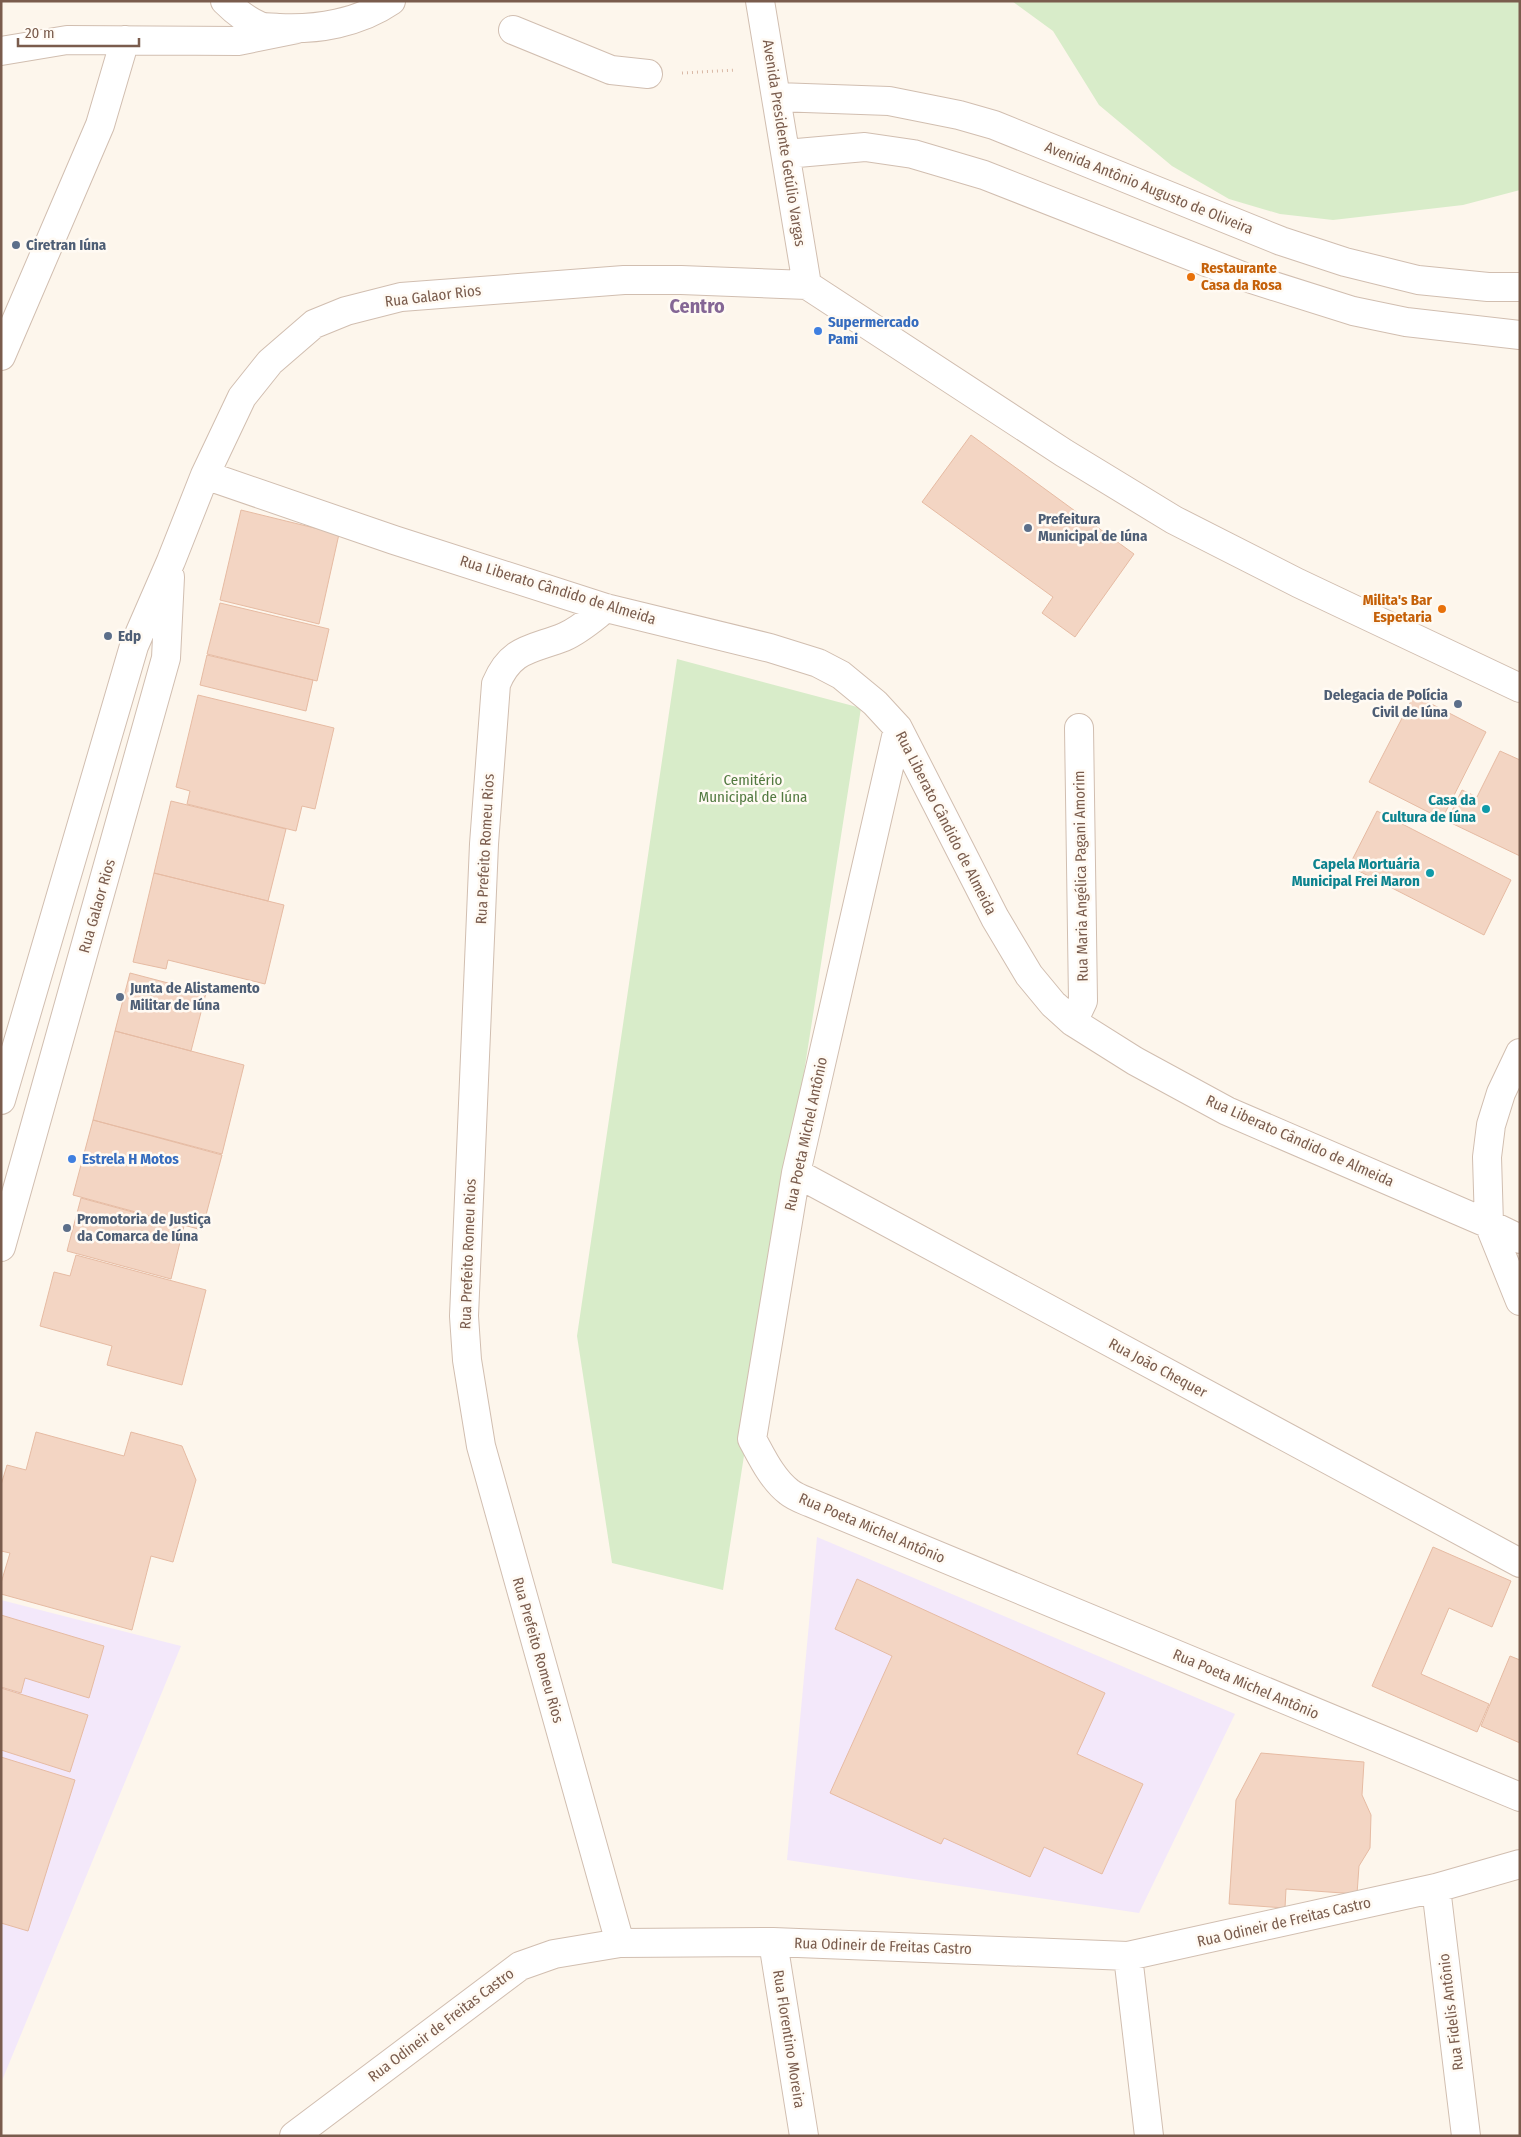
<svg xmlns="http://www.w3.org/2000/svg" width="1521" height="2137" font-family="'Fira Sans Condensed',sans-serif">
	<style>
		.education { fill: #f3e8fa }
		.green { fill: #d8ecc9 }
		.building { fill: #f3d5c3; stroke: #e6bba3 }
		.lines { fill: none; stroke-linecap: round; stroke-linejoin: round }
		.minor-casing { stroke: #d1beb0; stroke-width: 30 }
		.path { stroke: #d9b8a5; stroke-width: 3; stroke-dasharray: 1 4; stroke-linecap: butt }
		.minor { stroke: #fff; stroke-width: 28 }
		.service-dot { fill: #5c6f8a; stroke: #fffaf3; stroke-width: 2 }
		.food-dot { fill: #e8710a; stroke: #fffaf3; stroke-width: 2 }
		.shop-dot { fill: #3f7fe0; stroke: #fffaf3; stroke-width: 2 }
		.culture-dot { fill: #0f9aa8; stroke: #fffaf3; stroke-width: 2 }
		.labels { text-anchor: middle; stroke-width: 5; stroke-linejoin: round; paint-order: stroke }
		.street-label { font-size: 15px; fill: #7a5c4d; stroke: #fffaf3 }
		.service-label { font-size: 15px; font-weight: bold; fill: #4e5e75; stroke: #fffaf3; text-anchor: start }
		.food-label { font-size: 15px; font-weight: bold; fill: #c56008; stroke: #fffaf3; text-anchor: start }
		.shop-label { font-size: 15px; font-weight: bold; fill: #366cbe; stroke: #fffaf3; text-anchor: start }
		.park-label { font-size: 15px; fill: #537a41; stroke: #fffaf3 }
		.culture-label { font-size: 15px; font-weight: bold; fill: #0d838f; stroke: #fffaf3; text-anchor: end }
		.district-label { font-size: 20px; font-weight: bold; fill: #846695; stroke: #fffaf3 }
	</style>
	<rect width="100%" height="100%" fill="#fdf6ec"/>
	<path class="education" d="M817,1537L1235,1714L1139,1913L787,1860Z
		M1,1600L181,1646L1,2083Z"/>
	<path class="green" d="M1012,1H1520V190L1463,205L1333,220L1280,214L1229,199L1172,166L1099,105L1053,31Z
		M677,659L861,708L723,1590L612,1563L577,1336Z"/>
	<path class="building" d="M971,435L1134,554L1075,637L1042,613L1053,597L922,502Z
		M241,510L339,534L319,624L220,600Z
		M220,603L329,629L317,681L207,654Z
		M207,655L313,680L306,711L200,685Z
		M198,695L334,728L315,809L302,806L296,831L187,804L190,791L176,787Z
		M1414,695L1486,732L1442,819L1369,782Z
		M1500,751L1520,760V856L1447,821L1462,790L1477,797Z
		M171,801L286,829L268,901L154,873Z
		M1377,811L1511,880L1484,935L1349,866Z
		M154,873L284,905L265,984L168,960L166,969L133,962Z
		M130,973L206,993L191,1051L115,1031Z
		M115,1031L244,1065L222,1154L93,1120Z
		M93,1120L222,1155L202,1230L73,1195Z
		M81,1198L184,1226L171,1279L67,1251Z
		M76,1255L206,1290L182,1385L107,1365L112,1346L40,1326L54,1272L70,1276Z
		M36,1432L124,1456L131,1432L182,1446L196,1480L173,1562L151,1556L132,1630L1,1594V1583L10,1553L1,1551V1485L7,1465L26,1470Z
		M1433,1547L1511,1581L1492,1627L1449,1608L1421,1674L1489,1704L1477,1732L1372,1686Z
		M857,1579L1105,1693L1077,1754L1143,1784L1102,1874L1044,1847L1030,1877L944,1838L941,1844L830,1793L892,1656L835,1629Z
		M1,1615L104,1646L89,1698L25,1678L21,1693L1,1687Z
		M1510,1656L1520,1660V1743L1481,1726Z
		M1,1688L88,1715L70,1772L1,1750Z
		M1261,1753L1364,1762L1362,1795L1371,1815L1370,1848L1359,1866L1357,1894L1286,1889L1285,1908L1229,1904L1236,1800Z
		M1,1757L75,1780L28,1931L1,1923Z"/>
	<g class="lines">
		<defs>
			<path id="minor" d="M225,1C235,11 246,20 260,26C265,28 273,27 279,28C317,30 359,23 391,1
				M760,1L807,285
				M513,30L611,70L648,74
				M1,51L67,40L238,41L297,29
				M777,97L889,101L959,115L994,125L1281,241L1345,262L1418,280L1488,287H1520
				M786,154L865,147L913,154L984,175L1242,276L1353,311L1406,322L1520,335
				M807,285L1064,453L1174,520L1298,583L1520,688
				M1,356L100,125L125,40
				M205,475L394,540L606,608L770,648L818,663L841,675L875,703L898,728L995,918L1029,975L1053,1004L1073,1022L1135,1061L1227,1111L1489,1224L1520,1239
				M606,608C593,618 580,630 564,637C531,650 511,648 496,684L484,844L464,1316L467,1360L481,1446L620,1943
				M898,728L796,1173L752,1439C762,1457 772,1479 789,1492C795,1497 804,1500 811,1503L1520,1797
				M1073,1022L1083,1001L1079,728
				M1520,1053L1501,1093L1491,1125L1487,1157L1489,1224L1520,1301
				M1,1100L134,646L171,561L205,475L242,397L270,362L314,324L346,311L401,297L624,280H681L807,285
				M796,1173L1520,1563
				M1,1247L166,658L170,577
				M1436,1888L1466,2136
				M773,1942L804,2136
				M1128,1956L1149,2136
				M294,2136L520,1966L554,1954L620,1943L773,1942L1128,1956L1436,1888L1520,1864"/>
		</defs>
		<use href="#minor" class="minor-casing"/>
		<path class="path" d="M682,73L736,70"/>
		<use href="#minor" class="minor"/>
	</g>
	<g class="service-dot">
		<circle cx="16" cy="245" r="5"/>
		<circle cx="1028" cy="528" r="5"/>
		<circle cx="108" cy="636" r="5"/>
		<circle cx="1458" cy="704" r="5"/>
		<circle cx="120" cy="997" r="5"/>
		<circle cx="67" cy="1228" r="5"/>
	</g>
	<g class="food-dot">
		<circle cx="1191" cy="277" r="5"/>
		<circle cx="1442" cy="609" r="5"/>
	</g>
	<g class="shop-dot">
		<circle cx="818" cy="331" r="5"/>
		<circle cx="72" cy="1159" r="5"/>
	</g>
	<g class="culture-dot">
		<circle cx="1486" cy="809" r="5"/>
		<circle cx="1430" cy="873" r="5"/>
	</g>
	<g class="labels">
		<g class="street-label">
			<text transform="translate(784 143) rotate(81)" y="5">Avenida Presidente Getúlio Vargas</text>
			<text transform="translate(1149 188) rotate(22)" y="5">Avenida Antônio Augusto de Oliveira</text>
			<text transform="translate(433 296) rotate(-7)" y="5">Rua Galaor Rios</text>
			<text transform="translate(558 590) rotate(17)" y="5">Rua Liberato Cândido de Almeida</text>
			<text transform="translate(946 823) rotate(63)" y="5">Rua Liberato Cândido de Almeida</text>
			<text transform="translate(485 849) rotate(-87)" y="5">Rua Prefeito Romeu Rios</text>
			<text transform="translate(1081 876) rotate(-91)" y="5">Rua Maria Angélica Pagani Amorim</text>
			<text transform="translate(97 906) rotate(-74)" y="5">Rua Galaor Rios</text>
			<text transform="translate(806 1134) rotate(-78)" y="5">Rua Poeta Michel Antônio</text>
			<text transform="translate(1300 1141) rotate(24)" y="5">Rua Liberato Cândido de Almeida</text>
			<text transform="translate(468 1254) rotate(-88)" y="5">Rua Prefeito Romeu Rios</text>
			<text transform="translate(1158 1368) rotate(28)" y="5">Rua João Chequer</text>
			<text transform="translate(872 1528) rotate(23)" y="5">Rua Poeta Michel Antônio</text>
			<text transform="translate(538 1650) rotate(74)" y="5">Rua Prefeito Romeu Rios</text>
			<text transform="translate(1246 1684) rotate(23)" y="5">Rua Poeta Michel Antônio</text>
			<text transform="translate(1284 1922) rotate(-13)" y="5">Rua Odineir de Freitas Castro</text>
			<text transform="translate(883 1946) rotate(2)" y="5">Rua Odineir de Freitas Castro</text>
			<text transform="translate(1451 2012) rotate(-97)" y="5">Rua Fidelis Antônio</text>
			<text transform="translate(441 2025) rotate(-37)" y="5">Rua Odineir de Freitas Castro</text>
			<text transform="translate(789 2039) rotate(81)" y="5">Rua Florentino Moreira</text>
		</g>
		<g class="service-label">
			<text x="26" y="250">Ciretran Iúna</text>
			<text x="1038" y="524">Prefeitura<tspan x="1038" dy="17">Municipal de Iúna</tspan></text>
			<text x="118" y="641">Edp</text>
			<text x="1448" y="700" text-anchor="end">Delegacia de Polícia<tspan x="1448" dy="17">Civil de Iúna</tspan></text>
			<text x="130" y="993">Junta de Alistamento<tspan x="130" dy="17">Militar de Iúna</tspan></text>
			<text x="77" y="1224">Promotoria de Justiça<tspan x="77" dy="17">da Comarca de Iúna</tspan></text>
		</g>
		<g class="food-label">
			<text x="1201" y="273">Restaurante<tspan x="1201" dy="17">Casa da Rosa</tspan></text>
			<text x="1432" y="605" text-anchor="end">Milita's Bar<tspan x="1432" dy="17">Espetaria</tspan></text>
		</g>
		<g class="shop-label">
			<text x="828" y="327">Supermercado<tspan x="828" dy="17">Pami</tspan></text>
			<text x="82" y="1164">Estrela H Motos</text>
		</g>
		<g class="park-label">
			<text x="753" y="785">Cemitério<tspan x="753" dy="17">Municipal de Iúna</tspan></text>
		</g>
		<g class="culture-label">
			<text x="1476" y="805">Casa da<tspan x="1476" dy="17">Cultura de Iúna</tspan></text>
			<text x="1420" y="869">Capela Mortuária<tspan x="1420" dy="17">Municipal Frei Maron</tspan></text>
		</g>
		<g class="district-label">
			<text x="697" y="313">Centro</text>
		</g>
	</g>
	<rect width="1521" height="2137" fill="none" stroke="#7a5c4d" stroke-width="5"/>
	<path d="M18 38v8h121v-8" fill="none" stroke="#7a5c4d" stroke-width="2.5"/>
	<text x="25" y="38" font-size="15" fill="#7a5c4d" stroke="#fffaf3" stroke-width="4" paint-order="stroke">20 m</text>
</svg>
